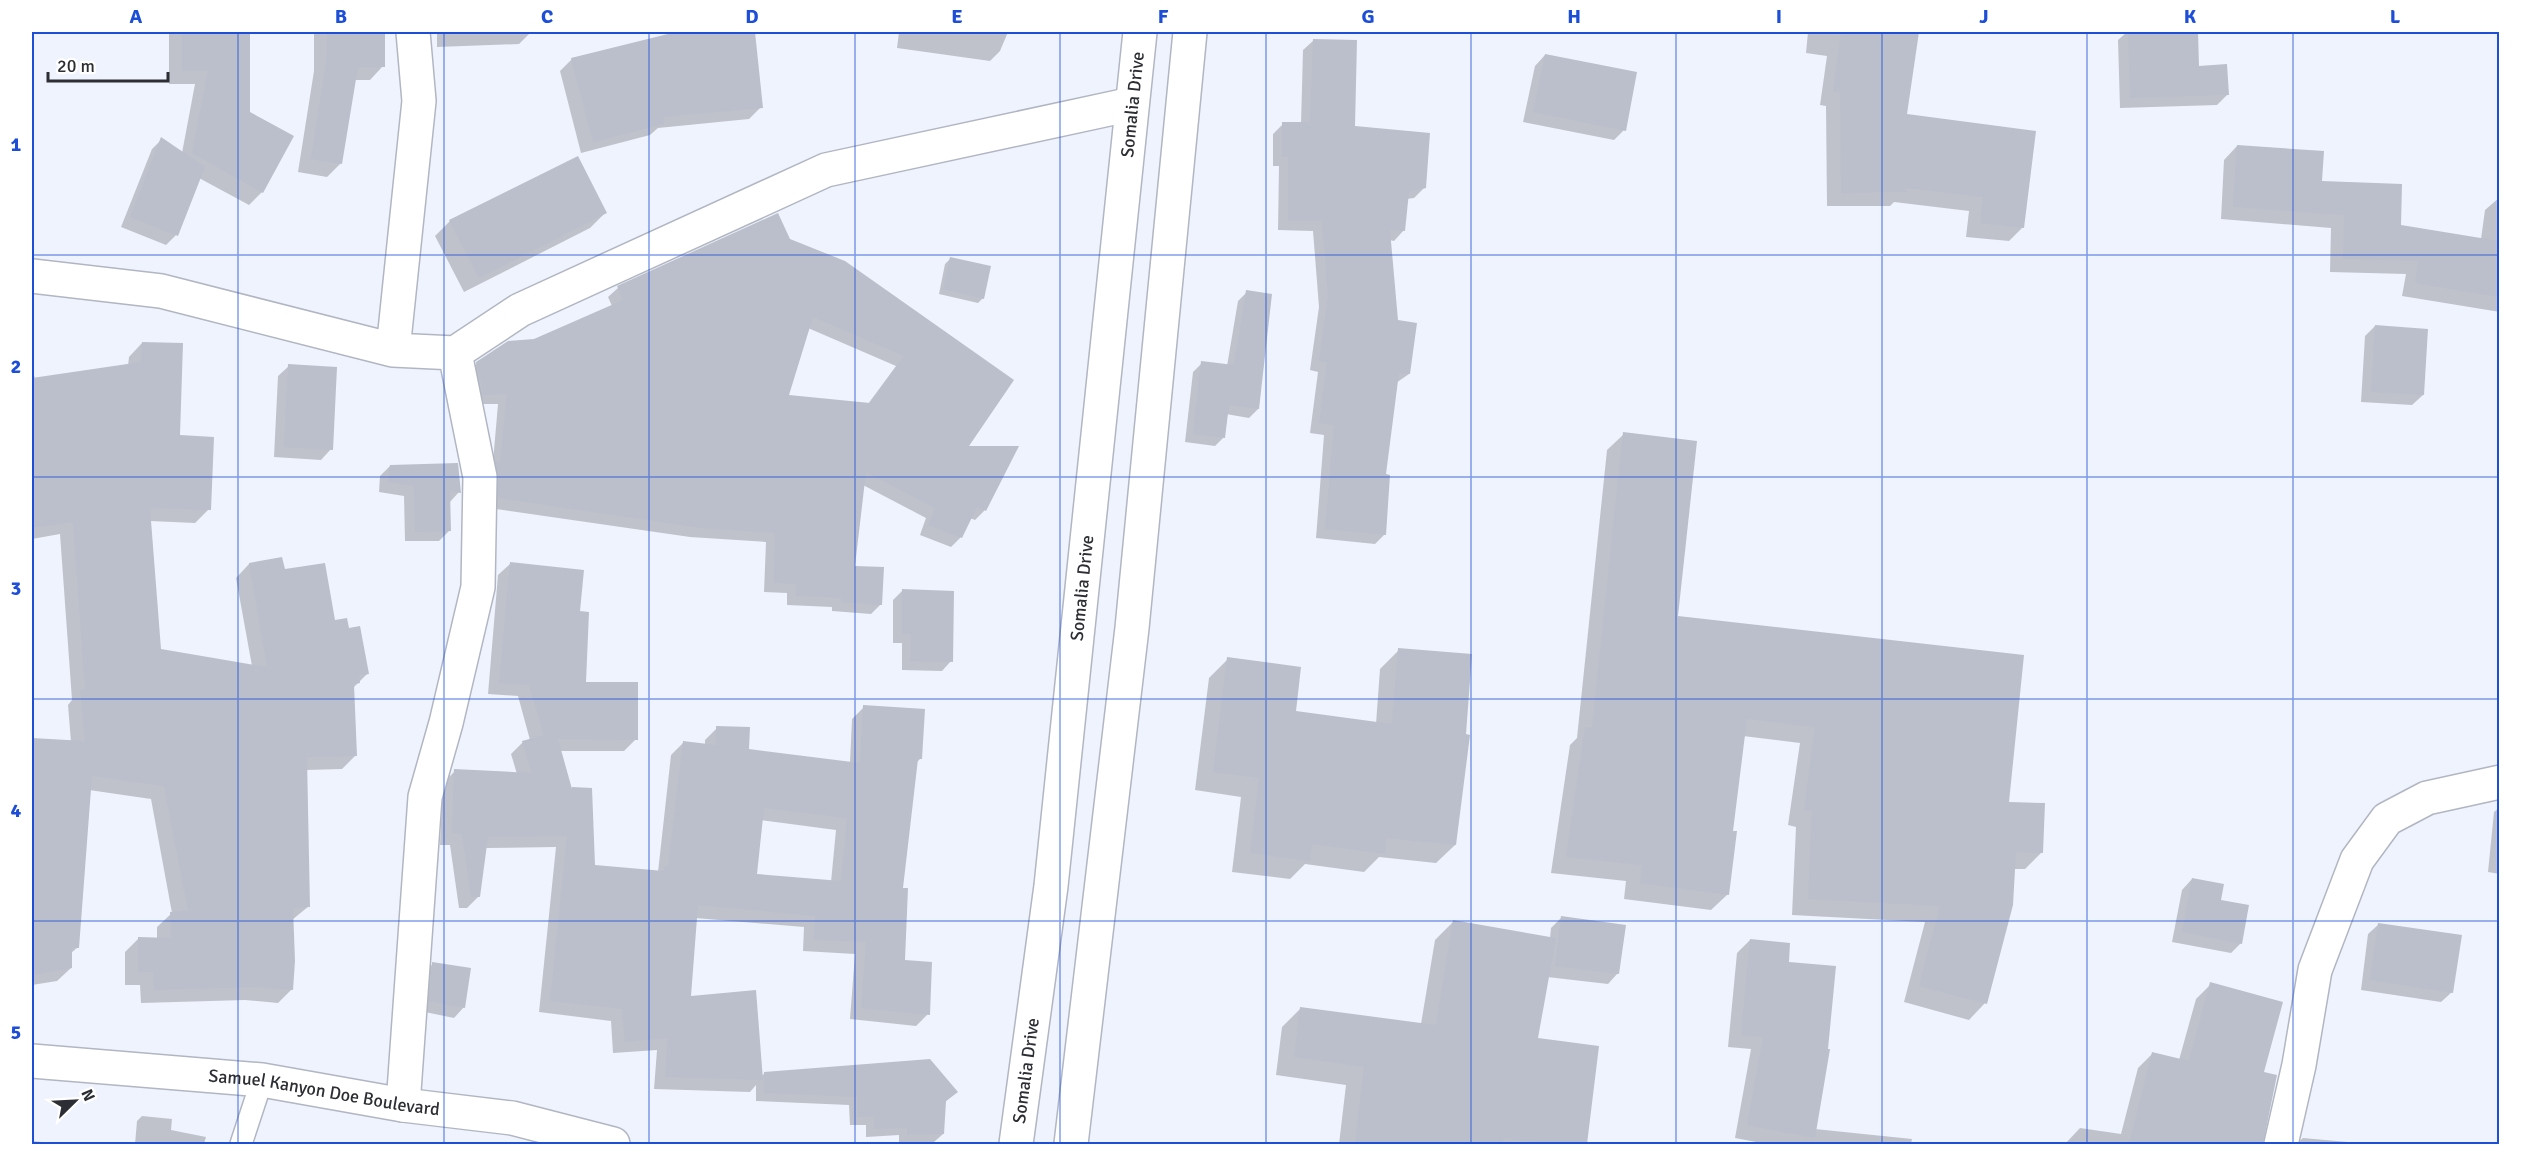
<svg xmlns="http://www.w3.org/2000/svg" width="2531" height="1176" font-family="Signika,sans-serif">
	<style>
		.shadow { fill: #0003; fill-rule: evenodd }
		.building { fill: #babfcb; fill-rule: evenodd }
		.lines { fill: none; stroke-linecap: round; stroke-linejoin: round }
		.service-casing { stroke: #b1b6c2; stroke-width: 24 }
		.minor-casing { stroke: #b1b6c2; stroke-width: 36 }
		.tertiary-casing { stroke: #b1b6c2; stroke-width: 36 }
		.primary-casing { stroke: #b1b6c2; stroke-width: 36 }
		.service { stroke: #fff; stroke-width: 21 }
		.minor { stroke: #fff; stroke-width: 33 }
		.tertiary { stroke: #fff; stroke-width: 33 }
		.primary { stroke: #fff; stroke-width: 33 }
		.grid { fill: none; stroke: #1d4ed8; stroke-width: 1.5; stroke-opacity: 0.55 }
		.labels { text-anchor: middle; stroke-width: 6; stroke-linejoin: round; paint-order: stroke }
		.street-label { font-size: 18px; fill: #2c2e33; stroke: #fff }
		.neatline { fill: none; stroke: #1d4ed8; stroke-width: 2 }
		.grid-label { font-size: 20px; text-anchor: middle; font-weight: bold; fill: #1d4ed8 }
	</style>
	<rect width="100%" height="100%" fill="#eff3fd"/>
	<path class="shadow" d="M169,32H248L249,113L262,192L249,205L199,178L176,235L166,245L121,227L152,149L162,139L182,153L195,84H169Z
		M314,32H383V66L370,80H354L341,163L327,177L298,172L314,71Z
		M437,32H531L519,44L437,47Z
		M676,32H753L761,107L749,119L658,128L650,135L581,153L560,71L572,59L676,33Z
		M899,32H1008L1000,51L990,61L897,48Z
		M1808,32H1917L1905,116L2023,227L2009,241L1966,237L1969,211L1894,202L1890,206H1827L1826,106L1820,105L1827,56L1806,53Z
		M2127,32H2196L2197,67L2227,95L2217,105L2120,108L2118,40Z
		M1314,40L1354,127L1424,188L1414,198L1407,199L1404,230L1394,241L1389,240L1396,321L1409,374L1396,383L1385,476V534L1375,544L1316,538L1324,435L1310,433L1318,372L1310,370L1319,307L1313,231L1278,230L1279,166H1273V134L1283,124H1301L1303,50Z
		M1545,55L1624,130L1614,140L1523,122L1535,66Z
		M2237,146L2320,182L2400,226L2481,239L2485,210L2500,197V312L2402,296L2406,274L2330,272L2331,228L2221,219L2224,160Z
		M605,213L590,228L464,292L435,236L450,221Z
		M789,240L844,262L966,448L1017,447L984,511L975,520L970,518L961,537L951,547L920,535L926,518L863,485L853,567L881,604L871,614L832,611V607L787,605V593L764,592L766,542L690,537L489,508L498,404H473L467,373L477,363L534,341L612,306L608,297L618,288ZM808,328L896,366L868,404L787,396Z
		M950,259L983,298L978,303L939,294L945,264Z
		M1247,292L1258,409L1249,418L1226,414L1224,437L1215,446L1185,442L1193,372L1202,363L1227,366L1238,301Z
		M2375,326L2423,395L2412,405L2361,402L2365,336Z
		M142,343L209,509L195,523L150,521L159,650L252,666L236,578L249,564L283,571L334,622L347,630L367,674L353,688L355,756L342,769L306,770L309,906L292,920V989L278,1003L245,1000L141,1003L140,985H125V952L138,939H157V927L172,913L151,799L89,790L78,947L70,954L71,968L57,981L32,985V740L71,742L68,705L72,700L60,534L32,539V367L35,379L128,366L129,357Z
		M289,366L331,449L321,460L274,457L278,376Z
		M1624,434L1677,618L2007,803L2041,853L2025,869H2014L1985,1003L1969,1020L1904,1002L1925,922L1792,915L1796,827L1788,825L1800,743L1743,736L1731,832L1728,894L1711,910L1624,899L1626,881L1551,873L1570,745L1577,738L1607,450Z
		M390,466L459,492L449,503V531L439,541H405L404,496L379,492L380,476Z
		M510,564L578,612L584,683L636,739L624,751H560L593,866L658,872L671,755L683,743L705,745V740L717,728L748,751L850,763L852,719L864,707L921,758L916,763L902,889L904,961L928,1014L916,1026L850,1019L855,954L803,951L804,927L695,918L689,997L761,1076L765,1073L956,1092L944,1103L943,1134L934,1142L899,1143V1135L866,1137V1125H850L849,1105L756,1101V1085L750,1092L654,1089L657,1050L613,1053L611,1021L539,1012L556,847L485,848L479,896L467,908H459L450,845H440L443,783L455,771L517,774L511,754L523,742L530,740L518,696L488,694L498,575ZM761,820L836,830L831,882L755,875Z
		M903,590L951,661L942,671L902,670V643H893V600Z
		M1399,650L1455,845L1436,863L1379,857L1364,872L1305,864L1290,879L1232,872L1241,797L1195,790L1209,678L1228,659L1294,713L1376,724L1380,669Z
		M2500,807V874L2488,872L2494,812Z
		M2192,879L2219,901L2241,943L2231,953L2172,942L2182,890Z
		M1561,918L1618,973L1608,984L1547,977L1537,1039L1597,1047L1585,1144H1339L1346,1085L1276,1075L1282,1027L1301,1008L1421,1024L1435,940L1454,921L1550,938L1551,928Z
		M2379,924L2452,992L2441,1002L2361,990L2368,934Z
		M1750,940L1787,964L1815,1129L1912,1139L1911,1144H1755L1756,1142L1735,1138L1751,1049L1728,1047L1737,953Z
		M433,964L464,1007L454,1018L420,1011L422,974Z
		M2211,984L2262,1073V1135L2253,1144H2065L2080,1128L2121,1134L2138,1068L2153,1053L2179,1060L2196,999Z
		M142,1116L172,1119L171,1130L206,1137L204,1144H135L137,1121Z
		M2303,1138L2370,1144H2296Z
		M32,1141L62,1144H32Z"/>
	<path class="building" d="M182,32H250V112L294,136L263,193L192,153L208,71H182Z
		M327,32H385V67H358L342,164L311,159L327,56Z
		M676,32H755L763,108L663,117L664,124L593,142L571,58Z
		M1841,32H1919L1907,114L2036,131L2024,228L1980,223L1983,197L1905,188L1906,192L1841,193L1840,92L1833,91Z
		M2128,32H2198L2199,66L2227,64L2229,95L2130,98Z
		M1313,39L1357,40L1355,126L1430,133L1426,188L1409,192L1405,231L1390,230L1398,320L1417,323L1410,374L1399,373L1386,474L1390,475L1386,535L1325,529L1334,425L1319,423L1327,362L1319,361L1328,296L1322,221H1288V156L1282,157V122H1310Z
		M1545,54L1637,72L1626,131L1533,112Z
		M161,137L205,167L178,236L130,217Z
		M2237,145L2324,151L2322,181L2402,184L2401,225L2499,241V297L2415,283L2418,261L2343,259L2344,215L2233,207Z
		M578,156L607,213L479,278L449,220Z
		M778,213L790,239L845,261L1014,380L969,446H1019L986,511L977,507L962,538L928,525L935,508L866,472L855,566L884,567L882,605L841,602V598L796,596V584L774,583L775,533L701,528L498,498L496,462H500L507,394L483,395L476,362L508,341L534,339L623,300L617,286ZM813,317L904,356L870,403L789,395Z
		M950,257L991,266L984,299L943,289Z
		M1246,290L1272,294L1259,409L1229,405L1225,438L1193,434L1201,361L1234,365Z
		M2375,325L2428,329L2424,395L2371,392Z
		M142,342L183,343L180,435L214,437L211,510L150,508L161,649L267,667L249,563L282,557L285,569L325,563L335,620L347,618L349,628L360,626L369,674L359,676L360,683L354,684L357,756L307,757L310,907L293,908L295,961L293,990L259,987L154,990L153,972H138V937L171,938L170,912L188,911L164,786L92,776L79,948H72V968L32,975V738L85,741L80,690L85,689L73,522L32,528V378L141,362Z
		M288,364L337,367L333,450L284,447Z
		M1623,432L1697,441L1678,616L2024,655L2009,802L2045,803L2043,853L2016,852L2013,905L1987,1004L1919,986L1940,906L1808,899L1812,811L1804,810L1815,727L1747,719L1733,831H1737L1729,895L1640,883L1642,865L1566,857L1585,727L1592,728Z
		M458,463L461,493L450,491L451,531L415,532L414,486L388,482L390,465Z
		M510,562L584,570L580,611L589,612L586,682H638V740L558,739L572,789V787L592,788L595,865L664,871V866L668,867L683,741L716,745V726L750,727L749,749L860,763L863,705L925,709L922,759H918L903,888H908L905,960L932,962L930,1015L861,1008L866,942L814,940L815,916L698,905L691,996L756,990L763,1080L665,1077L668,1038L625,1042L622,1009L550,1001L567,836L488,837L480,897H471L462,834L452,833L454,769L532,773L522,741L544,735L529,685L499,683ZM764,808L847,818L841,881L757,874Z
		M902,589L954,591L953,662L911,661V634H902Z
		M1398,648L1472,654L1466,734L1470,735L1456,845L1386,838L1385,854L1312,844L1310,861L1250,853L1259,778L1213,772L1227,657L1301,667L1296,711L1392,724Z
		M2192,878L2224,884L2221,900L2249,905L2242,944L2182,932Z
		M1561,916L1626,925L1619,974L1555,966Z
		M1453,920L1556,938L1538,1038L1599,1046L1587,1144H1553L1504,1138L1503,1144H1355L1364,1067L1294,1057L1300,1007L1436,1025Z
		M2378,923L2462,935L2453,993L2370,980Z
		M1750,939L1790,943L1789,962L1836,966L1828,1049H1830L1815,1138L1747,1125L1763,1037L1741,1035Z
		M432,962L471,968L465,1008L429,1001Z
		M2210,982L2283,1002L2264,1072L2277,1075L2263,1144H2129L2152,1052L2189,1061Z
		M930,1059L958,1092L946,1101L944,1134L907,1135V1128L874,1129V1117H857V1097L764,1093V1072Z"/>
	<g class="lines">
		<defs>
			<path id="service" d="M241,1144L262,1080"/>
			<path id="minor" d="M32,276L161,291L393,350L455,353L520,310L826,170L1132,104
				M393,350L419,101L413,32
				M403,1105L425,797L446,723L478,587L480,477L455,353
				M2281,1144L2299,1065L2315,970L2357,860L2387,819L2427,798L2500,782"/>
			<g id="tertiary">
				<path id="s1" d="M32,1061L262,1080L403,1105L512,1118L613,1144"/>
			</g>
			<g id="primary">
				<path id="s2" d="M1016,1144L1051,886L1140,32"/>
				<path d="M1071,1144L1132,628L1190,32"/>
			</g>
		</defs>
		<use href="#service" class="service-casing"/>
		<use href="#minor" class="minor-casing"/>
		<use href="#tertiary" class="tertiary-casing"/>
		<use href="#primary" class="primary-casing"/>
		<use href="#service" class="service"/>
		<use href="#minor" class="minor"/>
		<use href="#tertiary" class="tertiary"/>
		<use href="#primary" class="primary"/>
	</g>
	<path class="grid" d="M238,32V1144M444,32V1144M649,32V1144M855,32V1144M1060,32V1144M1266,32V1144M1471,32V1144M1676,32V1144M1882,32V1144M2087,32V1144M2293,32V1144M32,255H2500M32,477H2500M32,699H2500M32,921H2500"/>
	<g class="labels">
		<g class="street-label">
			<text dy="6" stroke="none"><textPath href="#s2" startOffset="1046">Somalia Drive</textPath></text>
			<text dy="6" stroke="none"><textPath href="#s2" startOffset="560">Somalia Drive</textPath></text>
			<text dy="6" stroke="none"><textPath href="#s2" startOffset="74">Somalia Drive</textPath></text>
			<text dy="6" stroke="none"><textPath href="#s1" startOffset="294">Samuel Kanyon Doe Boulevard</textPath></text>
		</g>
	</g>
	<rect width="2531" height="1176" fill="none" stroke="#ffffff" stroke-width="66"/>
	<g transform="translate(75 1101) rotate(66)" stroke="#ffffff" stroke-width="4.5" paint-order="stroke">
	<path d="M0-4.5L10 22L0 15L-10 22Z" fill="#2c2e33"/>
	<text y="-9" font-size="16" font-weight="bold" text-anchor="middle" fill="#2c2e33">N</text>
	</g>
	<path d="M48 72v9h120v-9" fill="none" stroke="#2c2e33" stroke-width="3"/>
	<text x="57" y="72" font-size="18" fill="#2c2e33" stroke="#ffffff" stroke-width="4.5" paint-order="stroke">20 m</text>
	<rect x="33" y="33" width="2465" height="1110" class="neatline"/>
	<g class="grid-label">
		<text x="136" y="23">A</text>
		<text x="341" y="23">B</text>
		<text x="547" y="23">C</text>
		<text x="752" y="23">D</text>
		<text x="957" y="23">E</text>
		<text x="1163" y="23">F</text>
		<text x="1368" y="23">G</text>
		<text x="1574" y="23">H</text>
		<text x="1779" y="23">I</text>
		<text x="1984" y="23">J</text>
		<text x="2190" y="23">K</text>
		<text x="2395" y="23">L</text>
		<text x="16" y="151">1</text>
		<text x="16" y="373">2</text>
		<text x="16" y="595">3</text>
		<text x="16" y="817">4</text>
		<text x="16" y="1039">5</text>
	</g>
</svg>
